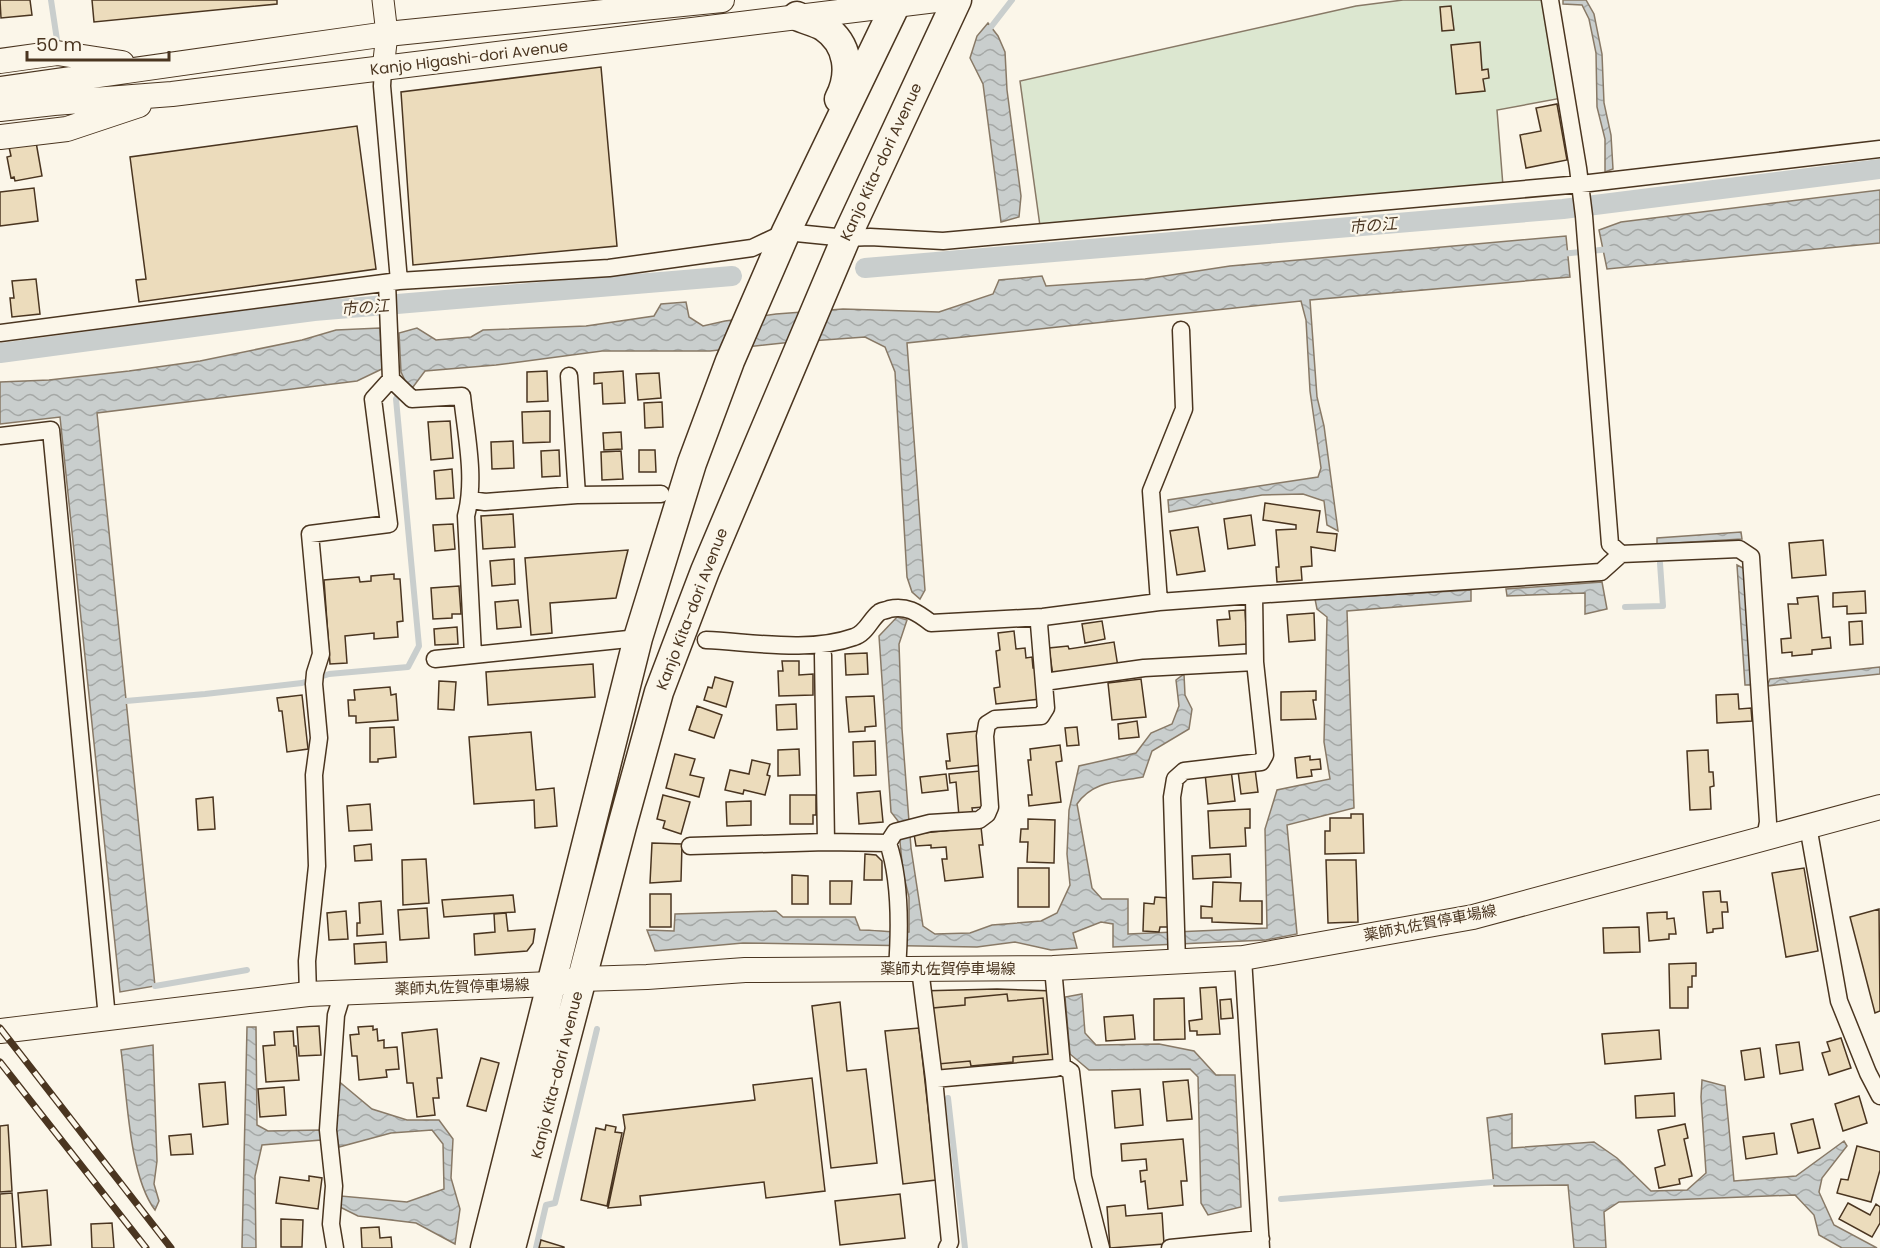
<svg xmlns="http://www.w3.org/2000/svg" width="1880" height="1248" font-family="Poppins,'Noto Sans JP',sans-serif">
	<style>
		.grass { fill: #dce7d0; stroke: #887966; stroke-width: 1.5 }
		.water { fill: url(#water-waves); stroke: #887966; stroke-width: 1.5 }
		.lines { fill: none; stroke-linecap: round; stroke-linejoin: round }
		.stream { stroke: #c9cecd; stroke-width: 6 }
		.canal { stroke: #c9cecd; stroke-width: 20 }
		.building { fill: #ecdcbc; stroke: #4a3520; stroke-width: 1.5 }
		.minor-casing { stroke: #4a3520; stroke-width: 19 }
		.tertiary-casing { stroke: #4a3520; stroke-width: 23 }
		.secondary-casing { stroke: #4a3520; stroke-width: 26 }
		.trunk-casing { stroke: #4a3520; stroke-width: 31 }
		.minor { stroke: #fbf6e9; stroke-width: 16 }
		.tertiary { stroke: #fbf6e9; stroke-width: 21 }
		.secondary { stroke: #fbf6e9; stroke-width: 24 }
		.trunk { stroke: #fbf6e9; stroke-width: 28 }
		.rail-casing { stroke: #4a3520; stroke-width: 7 }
		.rail { stroke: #fbf6e9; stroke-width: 4.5; stroke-dasharray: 14; stroke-linecap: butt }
		.labels { text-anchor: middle; stroke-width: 4.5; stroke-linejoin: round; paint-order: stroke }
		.street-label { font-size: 15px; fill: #4a3520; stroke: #fbf6e9 }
		.water-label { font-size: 16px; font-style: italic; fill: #4a3520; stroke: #fbf6e9 }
	</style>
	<defs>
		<pattern id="water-waves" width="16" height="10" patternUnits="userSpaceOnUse" patternTransform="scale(1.5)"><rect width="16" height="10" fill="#c9cecd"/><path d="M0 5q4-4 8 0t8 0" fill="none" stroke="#a5a8a6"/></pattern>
	</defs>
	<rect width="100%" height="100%" fill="#fbf6e9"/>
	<path class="grass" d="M1403,0H1545L1562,98L1497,110L1503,186L1040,226L1020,81L1356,6Z"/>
	<path class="water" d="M1563,0H1586L1594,14L1602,54L1604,103L1611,135L1613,169L1605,172V139L1597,107L1596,53L1589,19L1582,5L1563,4Z
		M988,23L998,36L1005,52L1007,90L1021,196L1019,217L1001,222L983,84L970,58L977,36Z
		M1880,190V243L1607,269L1599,230L1621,222Z
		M1566,236L1570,277L1310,300L1317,397L1324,426L1338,531L1327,525L1324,501L1303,494L1262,495L1169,512L1168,500L1318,477L1321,468L1310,391L1306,320L1301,301L907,343L925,590L920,599L912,592L907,577L895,372L885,347L865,337L783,343L710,351H602L496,365L425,371L413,387H408L401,372L399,333L417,328L436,340L471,337L483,330L586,326L654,316L661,304L686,302L689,317L703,326L725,321L776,314L843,309L939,312L993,294L999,280L1042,276L1046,286L1145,279L1230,266Z
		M380,328L382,369L357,381L97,413L155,986L120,992L60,417L0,424V382L49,380L129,371L200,361L302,340L336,330Z
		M1741,532L1742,539L1657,544V538Z
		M1737,565L1745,569L1752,685H1745Z
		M1602,582L1607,609L1585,614V593L1507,596L1506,589Z
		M1471,590V601L1347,611L1354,808L1287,825L1297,934L1266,940L1113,947V924L1101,922L1073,933L1077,948L1051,950L1015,942L977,947L743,943L655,951L647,930L674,931L675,914L776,911L783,917H855L860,930C877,930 892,933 909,932V897L903,873L898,821L891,812L879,636L897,617L907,620L899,644L902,729L911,848L923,926L935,934L970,933L992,925L1041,921L1057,913L1070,885L1067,854L1069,810L1079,766L1136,753L1151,733L1172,724L1179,706L1176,680L1184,674L1185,695L1192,709L1189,729L1152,751L1143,777C1117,782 1093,781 1077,804L1092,888L1102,899H1128V934L1267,928L1265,829L1277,790L1330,779L1324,742L1327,617L1317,609L1315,599Z
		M1880,667V674L1767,686L1770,679Z
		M1082,994L1085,1033L1096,1045L1159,1044L1194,1051L1216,1075H1235L1241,1207L1208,1215L1201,1203L1198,1077L1190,1069L1089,1070L1070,1054L1065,997Z
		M247,1027H256L257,1125L268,1131L321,1130V1140L262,1145L255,1176L256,1248H242Z
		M153,1045L157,1161L154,1184L159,1201L155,1210C129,1176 127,1094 121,1050Z
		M336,1079L372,1109L407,1120H439L453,1139L451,1178L460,1209L455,1244L416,1223L358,1216L340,1207L341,1196L407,1202L444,1189L443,1144L432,1130L391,1133L339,1147L335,1128Z
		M1702,1080L1725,1086L1734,1181L1796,1176L1844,1141L1847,1146L1822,1178L1819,1192L1834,1225L1877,1248H1842L1819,1235L1814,1215L1795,1195L1619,1202L1604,1212L1606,1248H1574L1568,1185L1494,1186L1487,1118L1512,1114V1148L1594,1142L1617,1158L1651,1191L1687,1190L1706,1173L1701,1097Z"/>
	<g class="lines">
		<path class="stream" d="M51,0L57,40
			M991,27L1012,0
			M1561,254L1610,249
			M1625,607L1663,606L1660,563
			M126,701L205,694L302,683L329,674L408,667L419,646L396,399L400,391
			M155,986L247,970
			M948,1098L965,1248
			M1281,1199L1493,1182
			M536,1248L546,1205L555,1203L597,1029"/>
		<path class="canal" d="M865,268L1563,209L1880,169
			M0,353L314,311L732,276"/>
	</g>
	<path class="building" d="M0,0H30L32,15L1,18Z
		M92,0H277V4L94,22Z
		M1451,6L1454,30L1442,31L1440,7Z
		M1480,42L1482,70L1488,69L1489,78L1483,79L1485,91L1456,94L1451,45Z
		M601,67L617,246L413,265L401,92Z
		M1557,104L1567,160L1526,168L1520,135L1541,131L1536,108Z
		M357,126L376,269L139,302L136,280L146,279L130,157Z
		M36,142L42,176L15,181L14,177L11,178L7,157L11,156L9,147Z
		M34,188L38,221L0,226V192Z
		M36,279L40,314L12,317L10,298H14L12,281Z
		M547,371L548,401L527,402V372Z
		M623,371L625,403L603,404L602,383L594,384V373Z
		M659,373L661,398L638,400L636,374Z
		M662,402L663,427L645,428L644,403Z
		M550,411V442L523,443L522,412Z
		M450,421L453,458L431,460L428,422Z
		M621,432L622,449L604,450L603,433Z
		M513,441L514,468L492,469L491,442Z
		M559,450L560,476L542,477L541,451Z
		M639,450H655L656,472H639Z
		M621,451L623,479L602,480L601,452Z
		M452,469L454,498L436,499L434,471Z
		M1265,503L1320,511L1317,532L1337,534L1335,551L1311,547L1312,566L1301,567L1302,580L1277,582L1276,567H1279L1276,530L1296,529V525L1263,520Z
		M513,514L515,547L483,549L481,516Z
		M1251,515L1255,545L1228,549L1224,519Z
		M453,524L455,549L435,551L433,525Z
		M1198,527L1205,571L1177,575L1170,531Z
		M1823,540L1826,575L1792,578L1789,543Z
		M628,550L616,598L550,603L552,633L531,635L525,558Z
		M514,559L515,584L492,586L490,561Z
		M394,574V579H400L403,621L397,622L398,637L374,639V633L345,636L347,663L330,664L324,580L359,577L360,582L371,581V576Z
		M459,586L461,614H452V618L433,619L431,588Z
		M1865,591L1866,613L1847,614V606L1833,607V593Z
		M1818,596L1822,638L1830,637L1831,648L1812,650V654L1792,656V652L1782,653L1781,639L1791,638L1788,604H1798L1797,598Z
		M518,600L521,627L497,629L495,602Z
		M1245,610L1247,644L1219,646L1217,620L1230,619L1229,611Z
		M1314,613L1315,640L1289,642L1287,615Z
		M1102,621L1105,639L1085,643L1082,624Z
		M1862,621L1863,644L1850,645L1849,622Z
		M457,627L458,644L435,645L434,629Z
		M1014,631L1016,649L1025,648L1026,658L1032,657L1033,668H1036L1040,699L996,704L994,688L1000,687L996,651L1000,650L998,633Z
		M1114,642L1118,667L1053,676L1049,648L1068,646L1069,649Z
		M867,653L868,674L846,675L845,654Z
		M782,661H799V675L813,674V695L779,696L778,671H783Z
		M593,664L595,697L488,705L486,672Z
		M715,677L733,682L726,707L704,700L708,687L712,688Z
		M1141,679L1146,717L1112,720L1108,683Z
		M439,681L456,682L454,710L438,709Z
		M390,687L391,695L396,694L398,720L356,723V716H349L348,700H355L354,690Z
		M1316,691V700H1313L1316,719L1281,720V692Z
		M1738,694L1739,709L1751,708L1752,721L1717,723L1716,695Z
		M302,695L308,749L287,752L282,711H279L277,698Z
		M874,696L876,726L865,727V731L849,732L846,697Z
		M796,704L797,729L777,730L776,705Z
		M697,706L722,715L714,738L689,730Z
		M1137,721L1139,737L1119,739L1118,724Z
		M394,727L396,757L378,759V762H370V728Z
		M1077,727L1079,745L1067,746L1065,728Z
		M978,731L982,765L947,769L946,761H950L947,734Z
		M531,732L536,790L554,788L557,826L535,828L534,800L474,804L469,737Z
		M875,741L876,775L854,776L853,742Z
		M1060,745L1062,761L1056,762L1061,802L1029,806L1028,795H1032L1028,760H1031L1030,749Z
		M799,749L800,775L778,776V750Z
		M1708,750L1709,772H1713L1714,786L1710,787L1711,809L1690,810L1687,751Z
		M675,754L695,759L690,775L704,778L699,797L666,788Z
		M1310,756V760L1320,759L1321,769L1311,770L1312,776L1297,778L1295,758Z
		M752,760L770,764L767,775L770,776L765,795L744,790L743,794L725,790L730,770L749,774Z
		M1255,769L1258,792L1241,794L1238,771Z
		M1231,770L1235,801L1208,804L1205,773Z
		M980,771L984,807L972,808L973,814L959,816L956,782L950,783L949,774Z
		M946,774L948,790L922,793L920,777Z
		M880,791L883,822L859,824L857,793Z
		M663,795L690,802L681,834L663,828L665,821L657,819Z
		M790,795H816V815H813V824H790Z
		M213,797L215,829L198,830L196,799Z
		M751,801V825L727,826L726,802Z
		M370,804L372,830L349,831L347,806Z
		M1250,809V828H1245L1246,846L1210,848L1208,811Z
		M1351,814H1363L1364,853L1325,854V831H1330V818H1351Z
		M1028,819L1055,820L1054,863L1027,862L1028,842H1020L1021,829H1028Z
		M981,827L983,845H979L983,877L945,881L942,859H947L946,847L931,848V845L916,846L914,834Z
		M652,843L682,844L681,881L650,883Z
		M371,844L372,860L355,861L354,846Z
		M865,854L876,855L882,861V880H864Z
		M1230,854L1231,877L1193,879L1192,856Z
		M426,859L429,903L403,905L402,860Z
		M1326,860H1356L1358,922L1328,923Z
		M1018,868H1049V907H1018Z
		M1804,868L1818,951L1786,957L1772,873Z
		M792,875L808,876V904H792Z
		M830,881H852L851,904H830Z
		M1213,882L1241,883L1240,901H1262V924L1212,922V918H1201V906L1212,907Z
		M1720,891L1721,902H1727L1728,912H1722L1723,928L1713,929V932L1707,933L1703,892Z
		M650,894H671V927H650Z
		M513,895L515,912L444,917L442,900Z
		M1155,897L1169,898L1168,927H1160L1159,932L1143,931L1144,903L1154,904Z
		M381,901L383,934L357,936V923H360L359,903Z
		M427,908L429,938L400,940L398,910Z
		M1879,909L1880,1011L1875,1013L1850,917Z
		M346,911L348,939L329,940L327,913Z
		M1667,912V919L1674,918L1676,934H1669V939L1649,941L1647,913Z
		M506,913L508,931L535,929L533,943L527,951L475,955L474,934L495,932L494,914Z
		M1639,927L1640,952L1604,953L1603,928Z
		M386,942L387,962L355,964L354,944Z
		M1696,963V976H1692V987H1688V1008H1670L1669,964Z
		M1216,987L1220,1034L1197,1035V1031H1190L1189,1021L1202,1019L1200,988Z
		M997,989L1055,991L1056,1068L934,1079L919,991Z
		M1007,994L1008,1001L1043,998L1048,1054L1013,1057V1062L971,1066L970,1061L938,1064L933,1008L965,1005V998Z
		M1184,998L1185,1039L1154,1040V999Z
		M1231,999L1233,1018L1221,1019L1220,1000Z
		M840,1002L847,1071L866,1069L877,1163L831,1168L812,1006Z
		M1133,1015L1135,1039L1106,1041L1104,1017Z
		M319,1026L321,1055L299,1056L297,1027Z
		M373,1026V1030L377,1029L378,1041L384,1040V1048L397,1047L399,1069L386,1070L387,1077L359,1080L357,1056H352L350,1035L359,1034L358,1027Z
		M919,1028L936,1180L903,1184L885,1031Z
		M437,1029L442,1078H437L439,1098H433L435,1115L417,1117L413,1083H407L402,1033Z
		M1659,1030L1661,1059L1605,1064L1602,1034Z
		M293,1031L294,1046H296L299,1080L266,1082L263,1046L275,1045L274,1032Z
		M1841,1038L1851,1068L1829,1075L1822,1053L1830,1051L1827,1042Z
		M1799,1042L1803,1070L1780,1074L1776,1045Z
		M1760,1048L1764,1077L1745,1080L1741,1051Z
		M481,1058L499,1063L486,1111L467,1106Z
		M812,1078L825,1191L766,1198L764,1182L640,1196L641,1205L608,1208L625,1128L623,1115L755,1100L753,1085Z
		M1188,1080L1192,1119L1167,1121L1163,1082Z
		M225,1082L228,1124L203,1127L199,1084Z
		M284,1087L286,1115L260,1117L258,1089Z
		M1140,1089L1143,1125L1115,1128L1112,1091Z
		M1674,1093L1675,1116L1636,1118L1635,1096Z
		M1859,1096L1867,1123L1843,1131L1835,1104Z
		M1813,1119L1820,1148L1798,1153L1791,1124Z
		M1685,1124L1688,1138L1684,1139L1692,1176L1679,1179L1680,1184L1659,1188L1655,1168L1665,1165L1658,1130Z
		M8,1125L12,1191L0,1192V1126Z
		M606,1125L616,1127L615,1132L622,1133L607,1206L581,1200L596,1128L605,1130Z
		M1774,1133L1777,1154L1746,1159L1743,1137Z
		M191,1134L193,1154L171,1155L169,1136Z
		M1183,1139L1187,1181H1181L1183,1205L1148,1209L1145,1181L1141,1182L1140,1171L1147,1170L1146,1159L1122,1161L1121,1144Z
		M1857,1146L1880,1152V1170L1871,1202L1837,1193L1841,1179L1848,1180Z
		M309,1176L322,1178L318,1209L276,1203L280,1177L309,1181Z
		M47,1190L51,1245L22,1247L18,1193Z
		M12,1193L16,1248H0V1194Z
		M900,1194L905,1238L840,1245L835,1201Z
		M1848,1203L1870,1215L1876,1204L1880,1207V1223L1872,1237L1839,1219Z
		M1125,1205L1126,1216L1162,1213L1164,1244L1110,1248L1107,1207Z
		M281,1219L303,1220L302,1247H281Z
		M112,1223L114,1248H92L91,1224Z
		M379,1227L380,1238L391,1237L392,1248H362L361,1228Z
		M541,1240L564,1247V1248H539Z"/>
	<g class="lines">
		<defs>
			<path id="minor" d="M1550,0L1578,168L1584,216L1610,544L1621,554L1739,549L1751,557L1768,822L1765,838
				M383,69L382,86L399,281
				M0,333L399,281L609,268L752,248L786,232L846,238L870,237L943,241L1581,184L1880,149
				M569,376L577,495
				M391,379L412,399L462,396C466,435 476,478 466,516L473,655
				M0,436L51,430L107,1018
				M471,500L485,502L577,495L661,494
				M1254,595L1255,662
				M1159,602L1151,491L1184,409L1181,330
				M706,640C752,642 809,653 854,637C867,633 870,619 880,612C881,611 888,610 889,609C906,605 917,612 931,623L1043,617L1159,602L1254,595L1601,572L1621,554
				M823,655L826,842L888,843C901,881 900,929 897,969
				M435,659L638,638
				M1044,682L1144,668L1255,662L1265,755L1261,762L1184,771L1175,779L1172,797L1177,962
				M1808,826L1839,1001L1868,1073L1880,1096
				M888,843L895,832L930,823L979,820L987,814L990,807L985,736L987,724L995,719L1041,716L1046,708L1039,624L1043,617
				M690,846L826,842
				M1243,958L1261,1248
				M1053,968L1062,1066L1071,1072L1083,1177L1101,1248
				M920,969L934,1079L950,1242L947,1248
				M308,994L307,961L317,866L314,775L319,738L314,684L315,673L321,654L310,534L389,524L373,399L391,379L387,283
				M934,1079L1056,1068L1062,1066
				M335,1248L331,1224L334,1186L328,1130L336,1015L343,992
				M1170,1248L1261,1239"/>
			<path id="tertiary" d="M383,69L387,34L383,0"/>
			<path id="secondary" d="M0,61L57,53L122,63
				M0,89L387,34L722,0
				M0,109L54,103L172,94L936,0
				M0,137L67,129L139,105
				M0,1031L308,994L551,984L581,979L647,977L745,970L1053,968L1243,958L1473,917L1880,807"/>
			<path id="trunk" d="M797,16C805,20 816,22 824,27C849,44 852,74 839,99
				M485,1248L638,638L692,463L730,361L786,232L898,0
				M511,1248L622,826L659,692L705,571L846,238L957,0"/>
		</defs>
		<use href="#minor" class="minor-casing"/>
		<use href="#tertiary" class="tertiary-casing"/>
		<use href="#secondary" class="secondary-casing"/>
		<use href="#trunk" class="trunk-casing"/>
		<use href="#minor" class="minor"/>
		<use href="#tertiary" class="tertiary"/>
		<use href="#secondary" class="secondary"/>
		<use href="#trunk" class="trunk"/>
		<defs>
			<path id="rail" d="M0,1028L171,1248
				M0,1062L146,1248"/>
		</defs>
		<use href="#rail" class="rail-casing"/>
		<use href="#rail" class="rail"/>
	</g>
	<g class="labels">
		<g class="street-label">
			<text transform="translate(469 58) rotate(-7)" y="5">Kanjo Higashi-dori Avenue</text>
			<text transform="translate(881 162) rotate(-65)" y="5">Kanjo Kita-dori Avenue</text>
			<text transform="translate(692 609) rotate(-69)" y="5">Kanjo Kita-dori Avenue</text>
			<text transform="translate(1430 923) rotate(-11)" y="5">薬師丸佐賀停車場線</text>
			<text x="948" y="974">薬師丸佐賀停車場線</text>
			<text transform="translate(462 987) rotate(-2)" y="5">薬師丸佐賀停車場線</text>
			<text transform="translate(557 1075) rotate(-76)" y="5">Kanjo Kita-dori Avenue</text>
		</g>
		<g class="water-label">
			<text transform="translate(1373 225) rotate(-5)" y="6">市の江</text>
			<text transform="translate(365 307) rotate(-5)" y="6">市の江</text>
		</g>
	</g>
	<path d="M27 51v9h142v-9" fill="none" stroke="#4a3520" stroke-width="3"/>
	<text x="36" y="51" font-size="18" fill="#4a3520" stroke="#fbf6e9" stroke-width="4.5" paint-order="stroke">50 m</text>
</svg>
